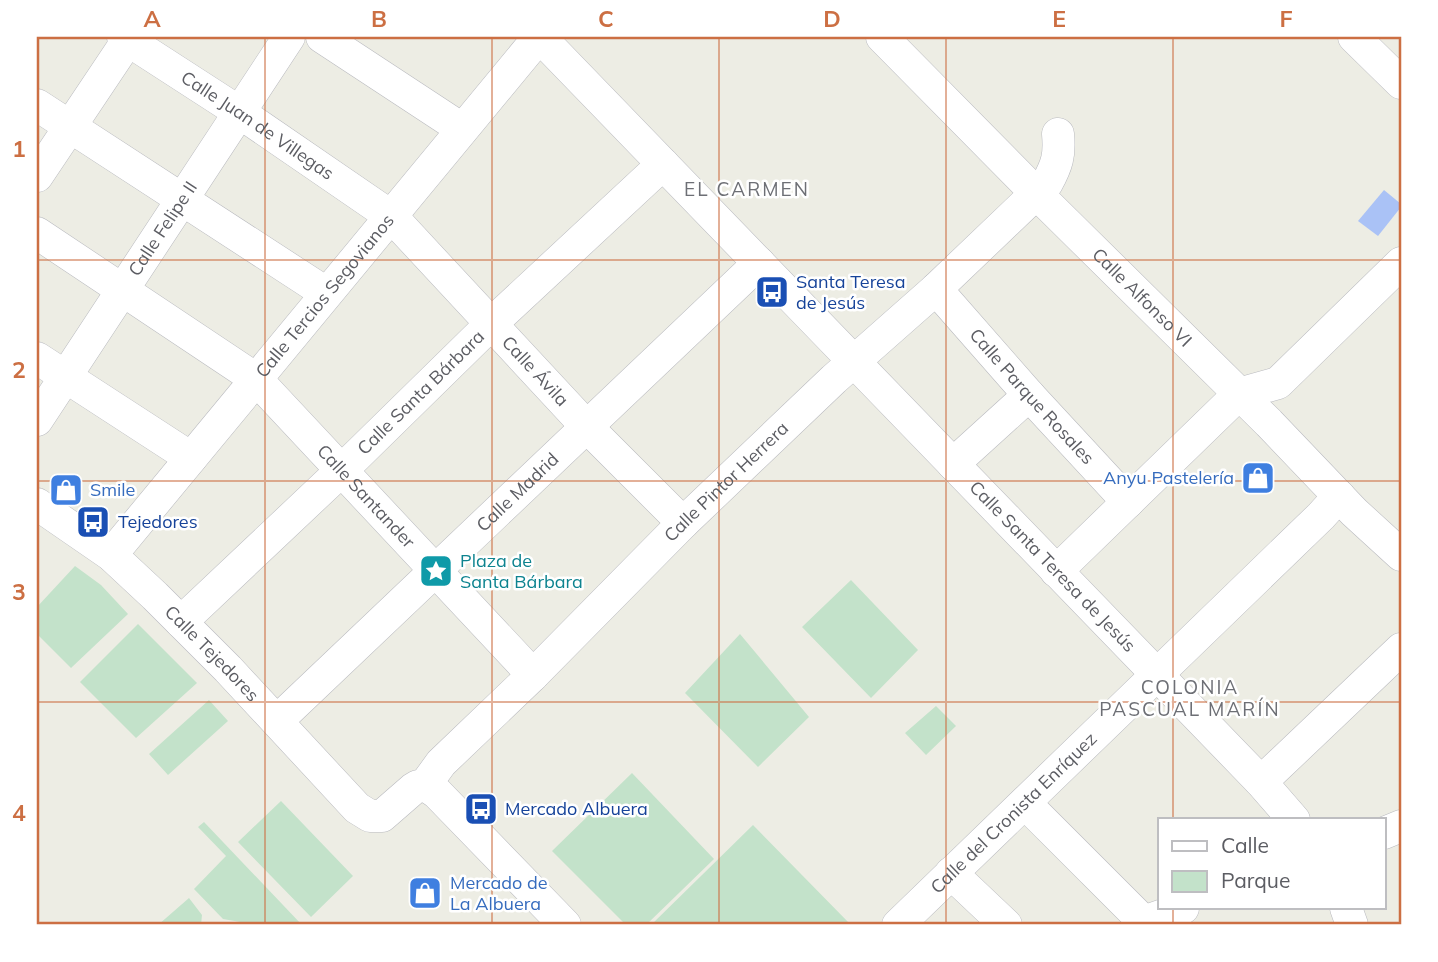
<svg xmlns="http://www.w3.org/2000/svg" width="1438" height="962" font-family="Mulish,sans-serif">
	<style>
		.green { fill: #c3e2ca }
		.water { fill: #aac2f6 }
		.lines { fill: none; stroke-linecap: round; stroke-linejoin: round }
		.minor-casing { stroke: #b9babf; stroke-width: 33 }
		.minor { stroke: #fff; stroke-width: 32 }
		.grid { fill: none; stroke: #cc6f43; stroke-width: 2; stroke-opacity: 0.55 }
		.labels { text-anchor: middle; stroke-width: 5; stroke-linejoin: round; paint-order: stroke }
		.street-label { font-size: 18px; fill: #5c5d63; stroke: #fff }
		.transit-label { font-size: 18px; fill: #164399; stroke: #fff; text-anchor: start }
		.shop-label { font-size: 18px; fill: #366cbe; stroke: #fff; text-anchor: start }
		.culture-label { font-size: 18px; fill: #0d838f; stroke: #fff; text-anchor: start }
		.neighbourhood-label { font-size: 19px; letter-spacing: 2px; fill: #6d6f75; stroke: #fff }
		.neatline { fill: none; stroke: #cc6f43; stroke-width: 2.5 }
		.grid-label { font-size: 23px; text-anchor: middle; font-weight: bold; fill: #cc6f43 }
	</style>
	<rect width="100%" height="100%" fill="#edede4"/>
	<path class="green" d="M75,566L101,585L128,614L71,668L37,634V607Z
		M851,580L918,650L871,698L802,627Z
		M138,624L197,683L136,738L80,682Z
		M740,634L809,717L758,767L685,693Z
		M209,700L228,721L168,775L149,754Z
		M936,706L956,726L926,755L905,733Z
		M632,773L714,859L646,925H626L552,851Z
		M281,801L353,876L311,917L238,842Z
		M204,822L302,925H258L223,919L194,889L226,856L198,827Z
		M753,825L851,925H651Z
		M189,898L202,915L201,925H158Z"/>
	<path class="water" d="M1384,190L1401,204V207L1378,236L1358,221Z"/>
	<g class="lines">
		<defs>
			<g id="minor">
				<path id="s1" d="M123,37L239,112L392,217L587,427L683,523"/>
				<path d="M322,37L462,129"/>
				<path id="s2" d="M540,37L1261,782L1294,820"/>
				<path id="s3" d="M882,37L1036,193L1269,423L1354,512L1401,555"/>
				<path d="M1354,37L1401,83"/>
				<path d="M37,105L326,293"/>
				<path d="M37,176L130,37"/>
				<path id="s4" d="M37,233L256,379L533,675"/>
				<path id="s5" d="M936,289L1029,395L1128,502"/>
				<path d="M37,358L191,458"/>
				<path id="s6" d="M37,420L289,37"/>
				<path d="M953,464L1029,395"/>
				<path id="s7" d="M37,504L111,555L155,596L228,669L357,808L370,816H382L413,789L418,786L425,785L441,763L533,675L683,523L834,379L936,289L1047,183C1057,165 1060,155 1058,134"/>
				<path id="s8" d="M111,555L539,37"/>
				<path d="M1056,571L1068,560L1239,394L1278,383L1401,263"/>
				<path id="s9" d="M181,622L342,470L491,324L663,164"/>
				<path id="s10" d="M277,721L759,263"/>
				<path d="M1261,782L1401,649"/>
				<path d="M425,785L437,793L565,925"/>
				<path d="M1025,803L1147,925"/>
				<path d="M1384,833L1401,826"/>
				<path d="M951,873L1006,925"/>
				<path d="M1346,908L1352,925"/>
				<path d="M1143,922L1183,908"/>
				<path id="s11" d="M898,925L1321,516L1339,496"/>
			</g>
		</defs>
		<use href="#minor" class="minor-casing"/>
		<use href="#minor" class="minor"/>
	</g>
	<path class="grid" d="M265,37V925M492,37V925M719,37V925M946,37V925M1173,37V820M37,260H1401M37,481H1401M37,702H1401M1173,908V925"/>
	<defs>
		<symbol id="bus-square" viewBox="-11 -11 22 22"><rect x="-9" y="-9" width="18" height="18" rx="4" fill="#1a4fb4" stroke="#fff"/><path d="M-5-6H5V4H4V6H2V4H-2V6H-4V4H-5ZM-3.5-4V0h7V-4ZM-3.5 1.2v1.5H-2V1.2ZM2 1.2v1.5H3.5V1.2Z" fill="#fff"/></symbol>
		<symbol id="shop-square" viewBox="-11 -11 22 22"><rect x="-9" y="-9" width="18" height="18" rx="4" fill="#3f7fe0" stroke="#fff"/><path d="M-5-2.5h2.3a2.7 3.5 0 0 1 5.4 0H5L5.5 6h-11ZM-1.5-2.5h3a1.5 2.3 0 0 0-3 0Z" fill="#fff"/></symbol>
		<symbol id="sight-square" viewBox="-11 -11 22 22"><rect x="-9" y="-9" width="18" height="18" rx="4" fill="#0f9aa8" stroke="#fff"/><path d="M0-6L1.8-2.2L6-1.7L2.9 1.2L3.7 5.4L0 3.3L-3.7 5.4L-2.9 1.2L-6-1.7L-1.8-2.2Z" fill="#fff"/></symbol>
	</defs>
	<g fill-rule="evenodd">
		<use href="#bus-square" x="753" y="273" width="38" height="38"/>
		<use href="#shop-square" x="1239" y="459" width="38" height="38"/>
		<use href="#shop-square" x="47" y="471" width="38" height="38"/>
		<use href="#bus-square" x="74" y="503" width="38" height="38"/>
		<use href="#sight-square" x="417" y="552" width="38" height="38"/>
		<use href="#bus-square" x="462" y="790" width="38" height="38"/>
		<use href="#shop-square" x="406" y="874" width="38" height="38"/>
	</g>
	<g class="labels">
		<g class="street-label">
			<text dy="6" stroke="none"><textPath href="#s1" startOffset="161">Calle Juan de Villegas</textPath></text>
			<text dy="6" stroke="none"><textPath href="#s6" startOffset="229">Calle Felipe II</textPath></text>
			<text dy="6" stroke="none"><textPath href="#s8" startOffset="336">Calle Tercios Segovianos</textPath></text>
			<text dy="6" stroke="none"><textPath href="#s3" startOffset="368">Calle Alfonso VI</textPath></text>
			<text dy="6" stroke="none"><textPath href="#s1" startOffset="534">Calle Ávila</textPath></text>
			<text dy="6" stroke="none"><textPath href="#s9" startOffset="332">Calle Santa Bárbara</textPath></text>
			<text dy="6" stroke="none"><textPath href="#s5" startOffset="144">Calle Parque Rosales</textPath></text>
			<text dy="6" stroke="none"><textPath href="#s7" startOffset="952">Calle Pintor Herrera</textPath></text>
			<text dy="6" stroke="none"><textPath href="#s10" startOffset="332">Calle Madrid</textPath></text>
			<text dy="6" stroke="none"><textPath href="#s4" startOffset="424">Calle Santander</textPath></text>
			<text dy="6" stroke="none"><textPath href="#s2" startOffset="737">Calle Santa Teresa de Jesús</textPath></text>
			<text dy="6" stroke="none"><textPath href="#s7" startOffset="231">Calle Tejedores</textPath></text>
			<text dy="6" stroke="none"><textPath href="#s11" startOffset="161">Calle del Cronista Enríquez</textPath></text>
		</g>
		<g class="transit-label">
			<text x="796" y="288">Santa Teresa<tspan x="796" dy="21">de Jesús</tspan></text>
			<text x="118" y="528">Tejedores</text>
			<text x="505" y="815">Mercado Albuera</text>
		</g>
		<g class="shop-label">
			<text x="1234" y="484" text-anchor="end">Anyu Pastelería</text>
			<text x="90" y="496">Smile</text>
			<text x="450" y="889">Mercado de<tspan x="450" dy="21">La Albuera</tspan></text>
		</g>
		<g class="culture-label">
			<text x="460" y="567">Plaza de<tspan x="460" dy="21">Santa Bárbara</tspan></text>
		</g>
		<g class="neighbourhood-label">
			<text x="747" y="196">EL CARMEN</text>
			<text x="1190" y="694">COLONIA<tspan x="1190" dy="22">PASCUAL MARÍN</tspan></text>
		</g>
	</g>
	<rect width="1438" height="962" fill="none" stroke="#ffffff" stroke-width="77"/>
	<rect x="1158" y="818" width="228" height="91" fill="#ffffff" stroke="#bebec1" stroke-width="2"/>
	<rect x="1172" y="841" width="35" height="10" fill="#ffffff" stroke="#bebec1" stroke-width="2"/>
	<text x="1221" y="853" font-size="21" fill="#5c5d63">Calle</text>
	<rect x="1172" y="871" width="35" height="21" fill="#c3e2ca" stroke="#bebec1" stroke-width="2"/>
	<text x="1221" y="888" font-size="21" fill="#5c5d63">Parque</text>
	<rect x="38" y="38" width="1362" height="885" class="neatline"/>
	<g class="grid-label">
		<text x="152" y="27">A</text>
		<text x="379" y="27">B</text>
		<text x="606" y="27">C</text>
		<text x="832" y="27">D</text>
		<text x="1059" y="27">E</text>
		<text x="1286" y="27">F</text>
		<text x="19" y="157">1</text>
		<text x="19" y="378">2</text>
		<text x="19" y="600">3</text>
		<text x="19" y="821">4</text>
	</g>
</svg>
